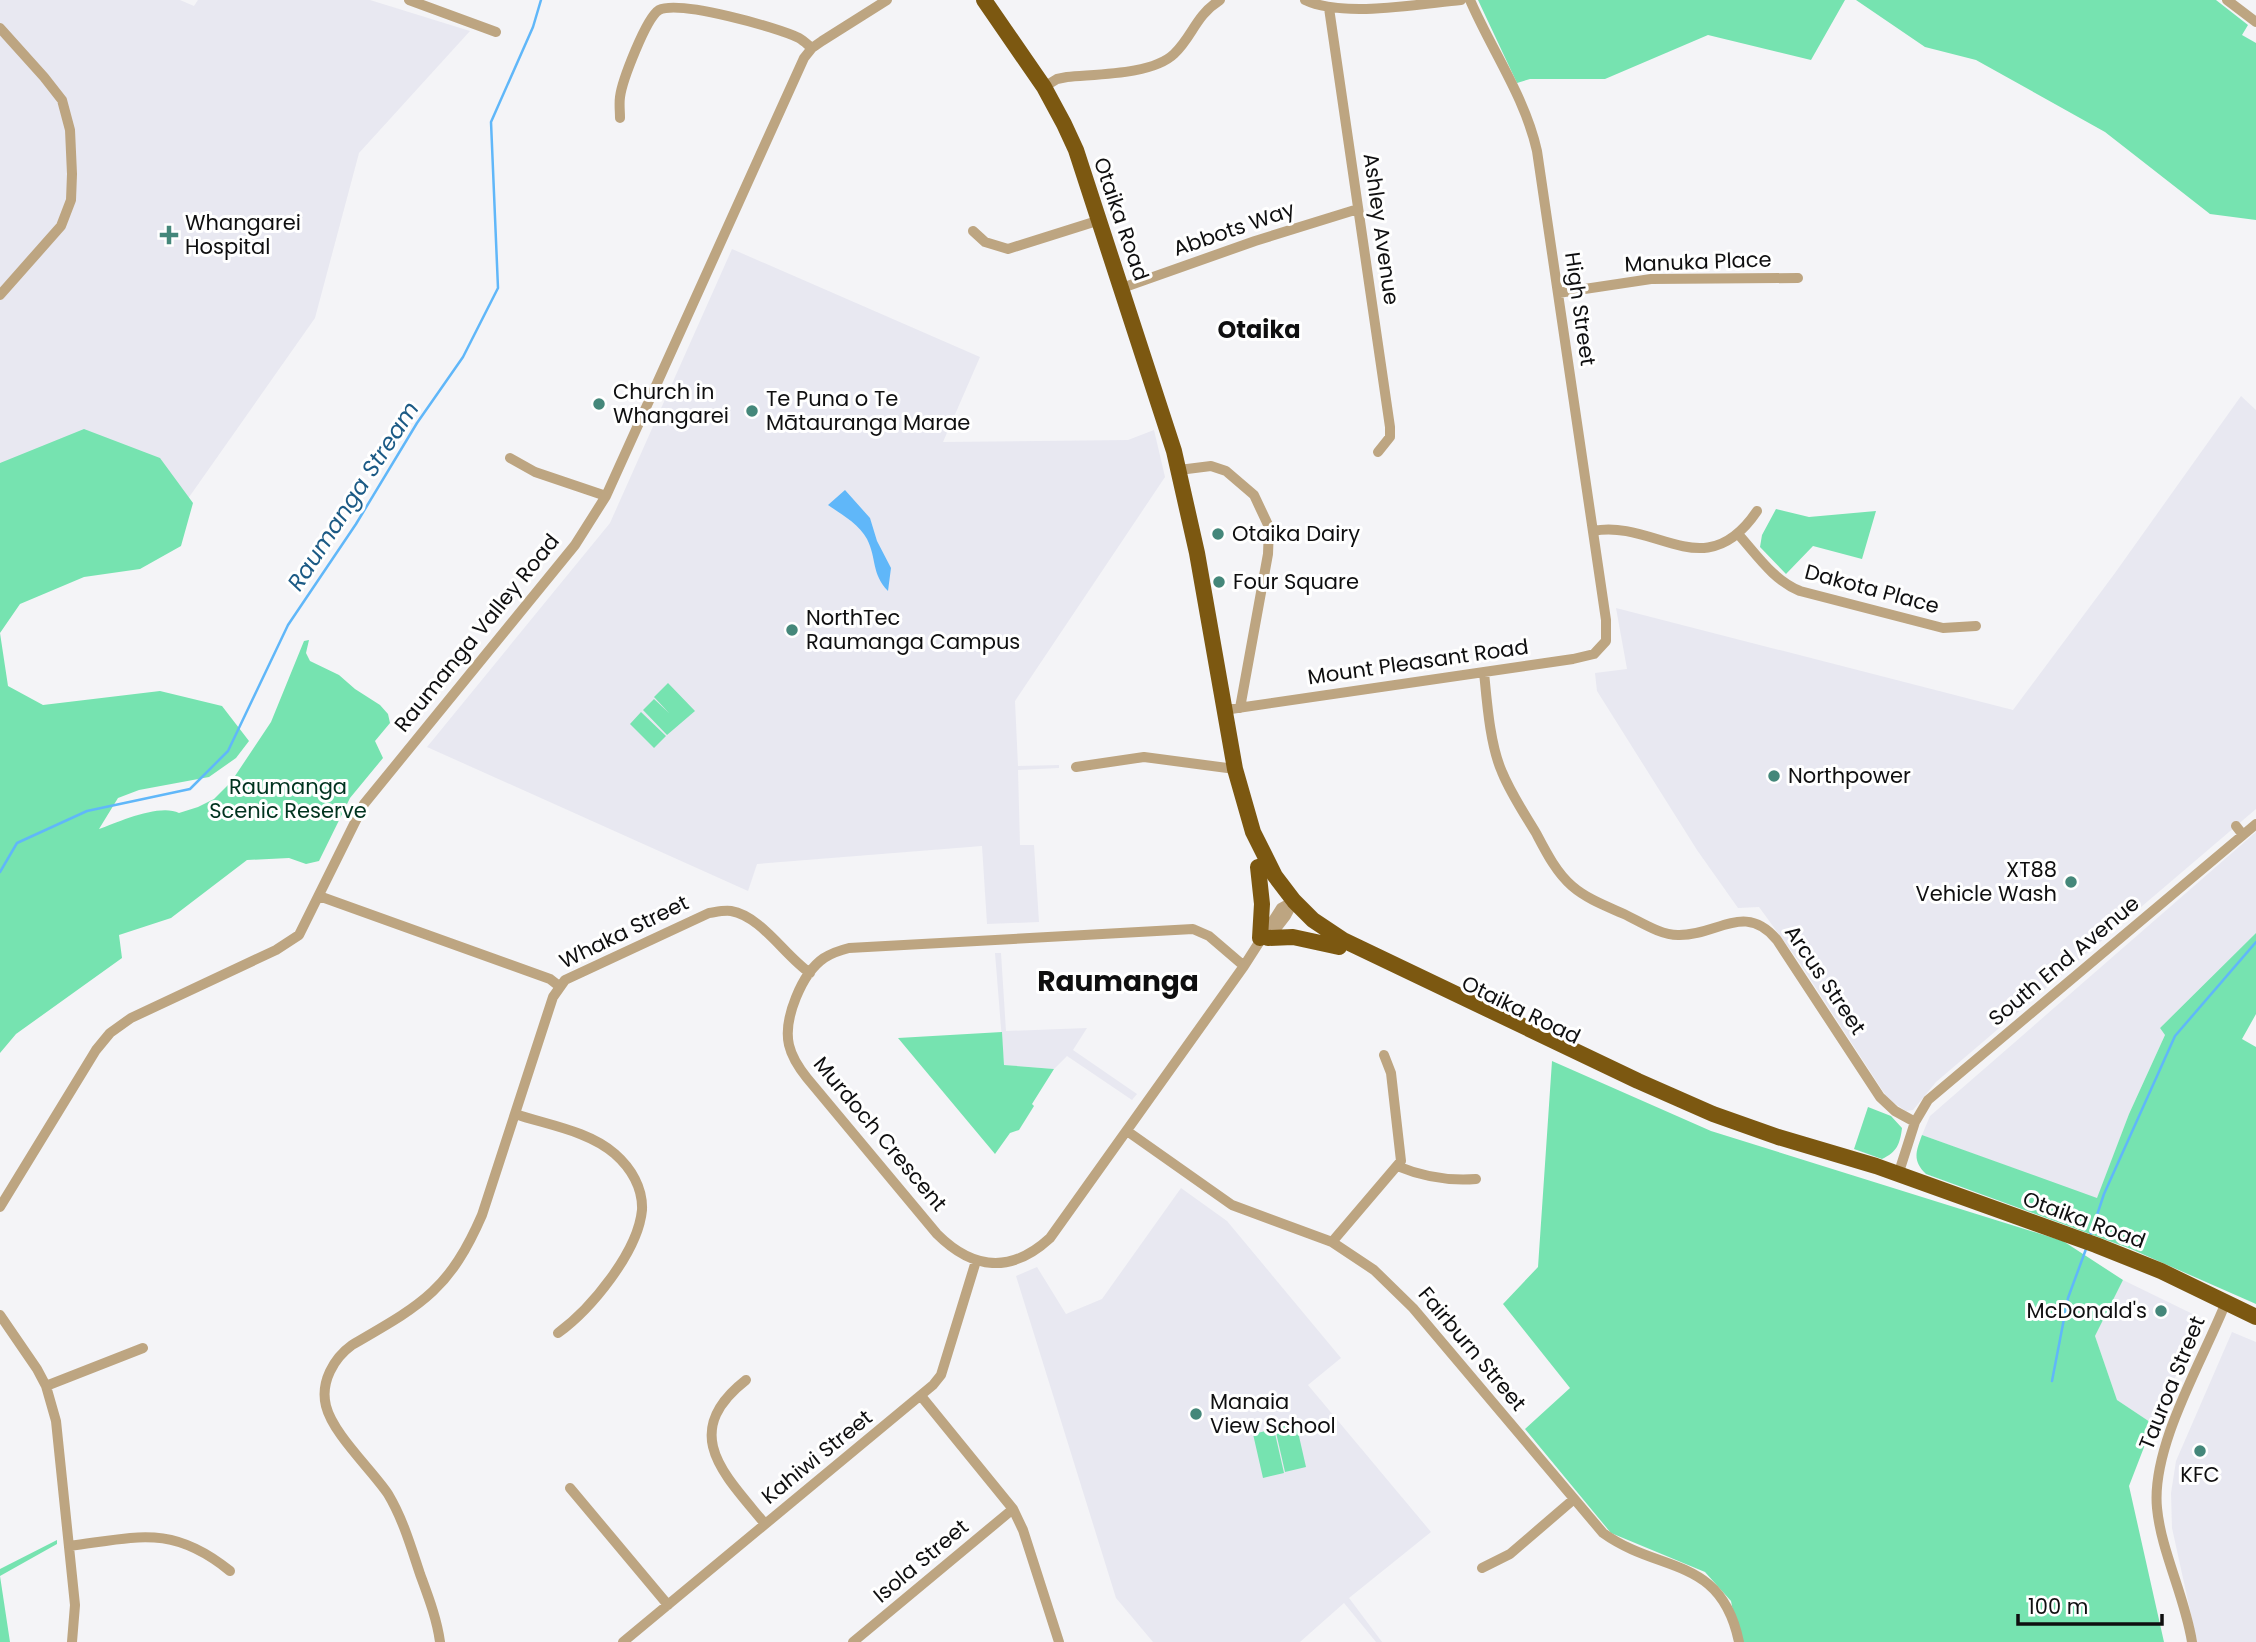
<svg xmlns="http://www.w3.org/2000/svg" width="2256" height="1642" font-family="Poppins,sans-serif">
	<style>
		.built { fill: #e8e8f1 }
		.green { fill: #76e3b0 }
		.water { fill: #60b7f9 }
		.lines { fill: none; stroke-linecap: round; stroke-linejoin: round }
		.stream { stroke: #60b7f9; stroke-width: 2.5 }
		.minor { stroke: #bda581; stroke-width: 10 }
		.trunk { stroke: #7c5811; stroke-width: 16 }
		.poi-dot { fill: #44877a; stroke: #fff; stroke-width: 2.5 }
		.labels { text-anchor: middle; stroke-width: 6; stroke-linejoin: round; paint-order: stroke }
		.street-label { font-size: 21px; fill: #0f0f10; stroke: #fff }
		.poi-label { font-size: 21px; fill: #0f0f10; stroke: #fff; text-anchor: start }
		.park-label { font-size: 21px; fill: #00331f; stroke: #fff }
		.water-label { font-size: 23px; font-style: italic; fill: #1b5a85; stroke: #fff }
		.quarter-label { font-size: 24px; font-weight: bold; fill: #0f0f10; stroke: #fff }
		.district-label { font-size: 28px; font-weight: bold; fill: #0f0f10; stroke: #fff }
	</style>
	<rect width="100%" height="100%" fill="#f4f4f7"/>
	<path class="built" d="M0,0H180L194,6L198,0H370L470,31L359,153L315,318L180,510L0,540Z
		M732,249L980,357L943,442L1128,440L1154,430L1165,477L1015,701L1018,766L1059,765V768L1018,770L1020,845H1034L1039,922L987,924L982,846L757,864L748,891L427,747L610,523Z
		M2241,396L2256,410V809L1936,1082L1913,1110L1906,1111L1888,1099L1797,959L1759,907L1738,908L1697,850L1597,691L1595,673L1627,669L1616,608L2013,710L2115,573Z
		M2256,832V933L2160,1028L2165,1035L2129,1114L2097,1199L1922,1135L1930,1116Z
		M995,953H1001L1006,1031L1087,1028L1073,1050L1137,1094L1132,1100L1067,1056L1054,1069L1004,1065Z
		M1181,1188L1227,1221L1341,1358L1308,1385L1431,1532L1349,1598L1382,1642H1376L1344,1603L1300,1642H1153L1116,1598L1016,1276L1037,1267L1066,1314L1102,1299Z
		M2123,1280L2203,1319L2153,1424L2117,1400L2095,1336Z
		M2232,1332L2256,1342V1642H2197L2172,1528L2171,1493L2176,1461Z"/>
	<path class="green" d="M1478,0H1845L1811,60L1708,35L1605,79H1530L1517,83Z
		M1856,0H2216L2248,25L2242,35L2256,43V220L2210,214L2105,132L1976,60L1925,47Z
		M84,429L160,458L193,503L181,546L140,569L84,577L20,604L0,633V463Z
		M1776,509L1809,517L1876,511L1862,559L1813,546L1786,574L1760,547L1762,535Z
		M0,633L8,686L43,705L160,691L222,706L249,741L236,758L209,777L139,790L118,798L99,829C118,822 160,803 179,813L198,807L214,799L231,782L271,722L304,641L309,640L306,653L310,661L339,675L355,689L380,705L388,714L390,723L375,741L383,758L350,798L319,861L306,864L289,858L247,860L171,918L119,935L122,958L16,1034L0,1053Z
		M668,683L695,711L667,735L643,710L654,699L669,713L654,697Z
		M641,712L666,736L654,748L630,724Z
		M2256,933V1014L2242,1039L2256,1047V1304L2131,1249L1926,1174C1912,1160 1916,1152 1922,1135L2097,1198L2129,1114L2165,1035L2160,1028Z
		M1002,1032L1004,1065L1054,1069L1032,1104L1034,1106L1019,1130L1010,1133L995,1154L898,1038Z
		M1552,1061L1711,1131L2063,1241L2123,1280L2095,1336L2117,1400L2153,1424L2129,1486L2164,1642H1739L1731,1601L1705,1572L1611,1533L1525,1429L1570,1388L1503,1304L1538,1267Z
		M1868,1107L1891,1116L1902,1128C1900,1144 1897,1152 1882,1159L1854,1149Z
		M1296,1423L1306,1467L1285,1472L1275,1428Z
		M1274,1429L1284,1473L1263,1478L1253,1434Z
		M57,1540V1544L0,1576L10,1642H0V1569Z"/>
	<path class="water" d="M845,490L870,518L877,541L891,568L888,591C871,573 877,559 867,539C859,524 841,514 828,505Z"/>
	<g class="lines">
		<path class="stream" d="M0,872L17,843L87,811L190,789L228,751L288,625L356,524L417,423L463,357L498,288L491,122L533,27L541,0
			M2090,1236L2104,1194L2175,1036L2256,942
			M2052,1381L2068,1298L2086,1249"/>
		<path class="minor" d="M409,0L496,32
			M1305,0C1343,18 1419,4 1461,0
			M2227,0L2256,22
			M1329,8L1390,427V437L1378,452
			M0,28L44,77L62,100L70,130L72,174L71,200L61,226L0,295
			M1044,87L1057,79L1067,77C1096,74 1152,75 1174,54C1193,36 1195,16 1220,0
			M620,118C620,111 619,104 620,97C622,81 646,18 659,10C680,0 776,27 799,38C804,41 808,45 812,48
			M973,231L985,242L1008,249L1100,220
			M1122,288L1255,241L1358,209
			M1558,293L1651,279L1798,278
			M510,458L535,472L606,496
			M1179,470L1211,466L1226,471L1254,495L1269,527L1268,554L1240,708
			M1593,531C1656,519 1705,588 1757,511
			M1738,534C1757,555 1773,580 1800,591L1943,628L1976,626
			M1484,672C1487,703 1490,745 1502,772C1511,794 1524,813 1536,833C1546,852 1556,872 1572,886C1587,899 1606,906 1624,914C1641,922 1660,935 1678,935C1717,936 1745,901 1777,940L1880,1097L1895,1111L1915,1122
			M1224,710L1573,659L1594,654L1606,641V620L1537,151C1525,97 1492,51 1470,0
			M1076,767L1144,757L1235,769
			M2236,826L2243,835
			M319,896L550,979L559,986
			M1269,938L1286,916L1294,901
			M1244,966L1209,936L1193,929L849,948C841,950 832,953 824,958C802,973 783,1019 789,1045C792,1058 799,1068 807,1078L937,1234C973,1270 1011,1274 1050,1238L1244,966L1281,908L1294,901
			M515,1114C548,1125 589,1131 615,1154C631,1168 643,1188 642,1210C638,1252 591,1309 558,1333
			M1127,1131L1232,1205L1332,1242L1374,1270L1413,1308L1603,1533C1660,1574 1721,1555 1739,1642
			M1397,1166C1421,1176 1450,1181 1476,1179
			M1898,1175L1915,1122L1928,1100L2256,824
			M0,1207L96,1050L110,1033L131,1018L276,950L299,935L364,804L575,545L606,496L804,58L812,48L822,41L887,0
			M1332,1242L1401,1161L1391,1073L1384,1055
			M0,1315L37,1369L46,1386L56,1421L75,1605L72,1642
			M746,1380C678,1433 725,1475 765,1524
			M46,1386L143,1348
			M921,1396L1013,1509L1023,1530L1059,1642
			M570,1488L668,1605
			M70,1546C138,1537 172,1524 230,1571
			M1482,1568L1510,1554L1574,1499
			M440,1642C437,1619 428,1596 420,1574C411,1547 403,1519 388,1494C371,1469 333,1434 326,1406C320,1382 334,1358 352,1345C421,1305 449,1291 482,1215L553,997L565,980L709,913C716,912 724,910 731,911C761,916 785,956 810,973
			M623,1642L933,1385L941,1375L976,1261
			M853,1642L1013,1509
			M2192,1642C2185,1597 2161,1551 2157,1508C2151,1446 2203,1360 2226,1302"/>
		<path class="trunk" d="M984,0L1044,87L1064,124L1076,150L1174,451L1197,553L1235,769L1253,832L1275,876L1294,901L1313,920L1343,940L1638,1081L1713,1114L1778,1137L1876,1166L2096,1245L2161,1271L2256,1317
			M1258,867L1262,904L1260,938
			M1268,938L1293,937L1339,947"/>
	</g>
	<g class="poi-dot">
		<path d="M165.5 224.5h7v7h7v7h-7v7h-7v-7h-7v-7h7z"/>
		<circle cx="599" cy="404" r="7"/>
		<circle cx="752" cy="411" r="7"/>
		<circle cx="1218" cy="534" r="7"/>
		<circle cx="1219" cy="582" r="7"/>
		<circle cx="792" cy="630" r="7"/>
		<circle cx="1774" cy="776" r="7"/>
		<circle cx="2071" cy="882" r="7"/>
		<circle cx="2161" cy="1311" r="7"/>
		<circle cx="1196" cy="1414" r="7"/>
		<circle cx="2200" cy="1451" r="7"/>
	</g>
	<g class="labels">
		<g class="street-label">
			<text transform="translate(1121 219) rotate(71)" y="7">Otaika Road</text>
			<text transform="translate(1234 229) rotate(-19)" y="7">Abbots Way</text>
			<text transform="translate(1381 229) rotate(82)" y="7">Ashley Avenue</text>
			<text transform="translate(1698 262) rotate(-2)" y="7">Manuka Place</text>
			<text transform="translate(1580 309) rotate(82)" y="7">High Street</text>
			<text transform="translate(1872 589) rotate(15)" y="7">Dakota Place</text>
			<text transform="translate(477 633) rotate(-51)" y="7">Raumanga Valley Road</text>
			<text transform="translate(1418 662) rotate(-8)" y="7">Mount Pleasant Road</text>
			<text transform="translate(624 932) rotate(-26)" y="7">Whaka Street</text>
			<text transform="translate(2064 961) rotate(-40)" y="7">South End Avenue</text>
			<text transform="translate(1825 980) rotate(56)" y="7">Arcus Street</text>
			<text transform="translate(1521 1010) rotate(26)" y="7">Otaika Road</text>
			<text transform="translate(880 1134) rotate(50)" y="7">Murdoch Crescent</text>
			<text transform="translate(2084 1220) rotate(20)" y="7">Otaika Road</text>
			<text transform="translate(1472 1349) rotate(50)" y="7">Fairburn Street</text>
			<text transform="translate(2172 1383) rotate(-68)" y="7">Tauroa Street</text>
			<text transform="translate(817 1457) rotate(-39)" y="7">Kahiwi Street</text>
			<text transform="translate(921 1561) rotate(-40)" y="7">Isola Street</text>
		</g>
		<g class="poi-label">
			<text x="185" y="230">Whangarei<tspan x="185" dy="24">Hospital</tspan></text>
			<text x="613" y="399">Church in<tspan x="613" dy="24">Whangarei</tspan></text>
			<text x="766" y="406">Te Puna o Te<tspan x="766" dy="24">Mātauranga Marae</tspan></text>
			<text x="1232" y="541">Otaika Dairy</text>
			<text x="1233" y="589">Four Square</text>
			<text x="806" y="625">NorthTec<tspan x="806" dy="24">Raumanga Campus</tspan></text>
			<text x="1788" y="783">Northpower</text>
			<text x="2057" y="877" text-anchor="end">XT88<tspan x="2057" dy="24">Vehicle Wash</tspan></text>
			<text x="2147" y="1318" text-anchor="end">McDonald's</text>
			<text x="1210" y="1409">Manaia<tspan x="1210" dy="24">View School</tspan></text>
			<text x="2200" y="1482" text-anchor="middle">KFC</text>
		</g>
		<g class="park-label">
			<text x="288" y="794">Raumanga<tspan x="288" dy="24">Scenic Reserve</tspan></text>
		</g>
		<g class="water-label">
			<text transform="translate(353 496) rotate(-57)" y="8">Raumanga Stream</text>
		</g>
		<g class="quarter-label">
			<text x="1259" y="338">Otaika</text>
		</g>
		<g class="district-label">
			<text x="1118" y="991">Raumanga</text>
		</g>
	</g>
	<path d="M2018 1614v10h144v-10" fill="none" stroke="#0f0f10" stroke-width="3.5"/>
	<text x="2028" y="1614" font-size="21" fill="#0f0f10" stroke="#ffffff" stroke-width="5" paint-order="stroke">100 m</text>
</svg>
